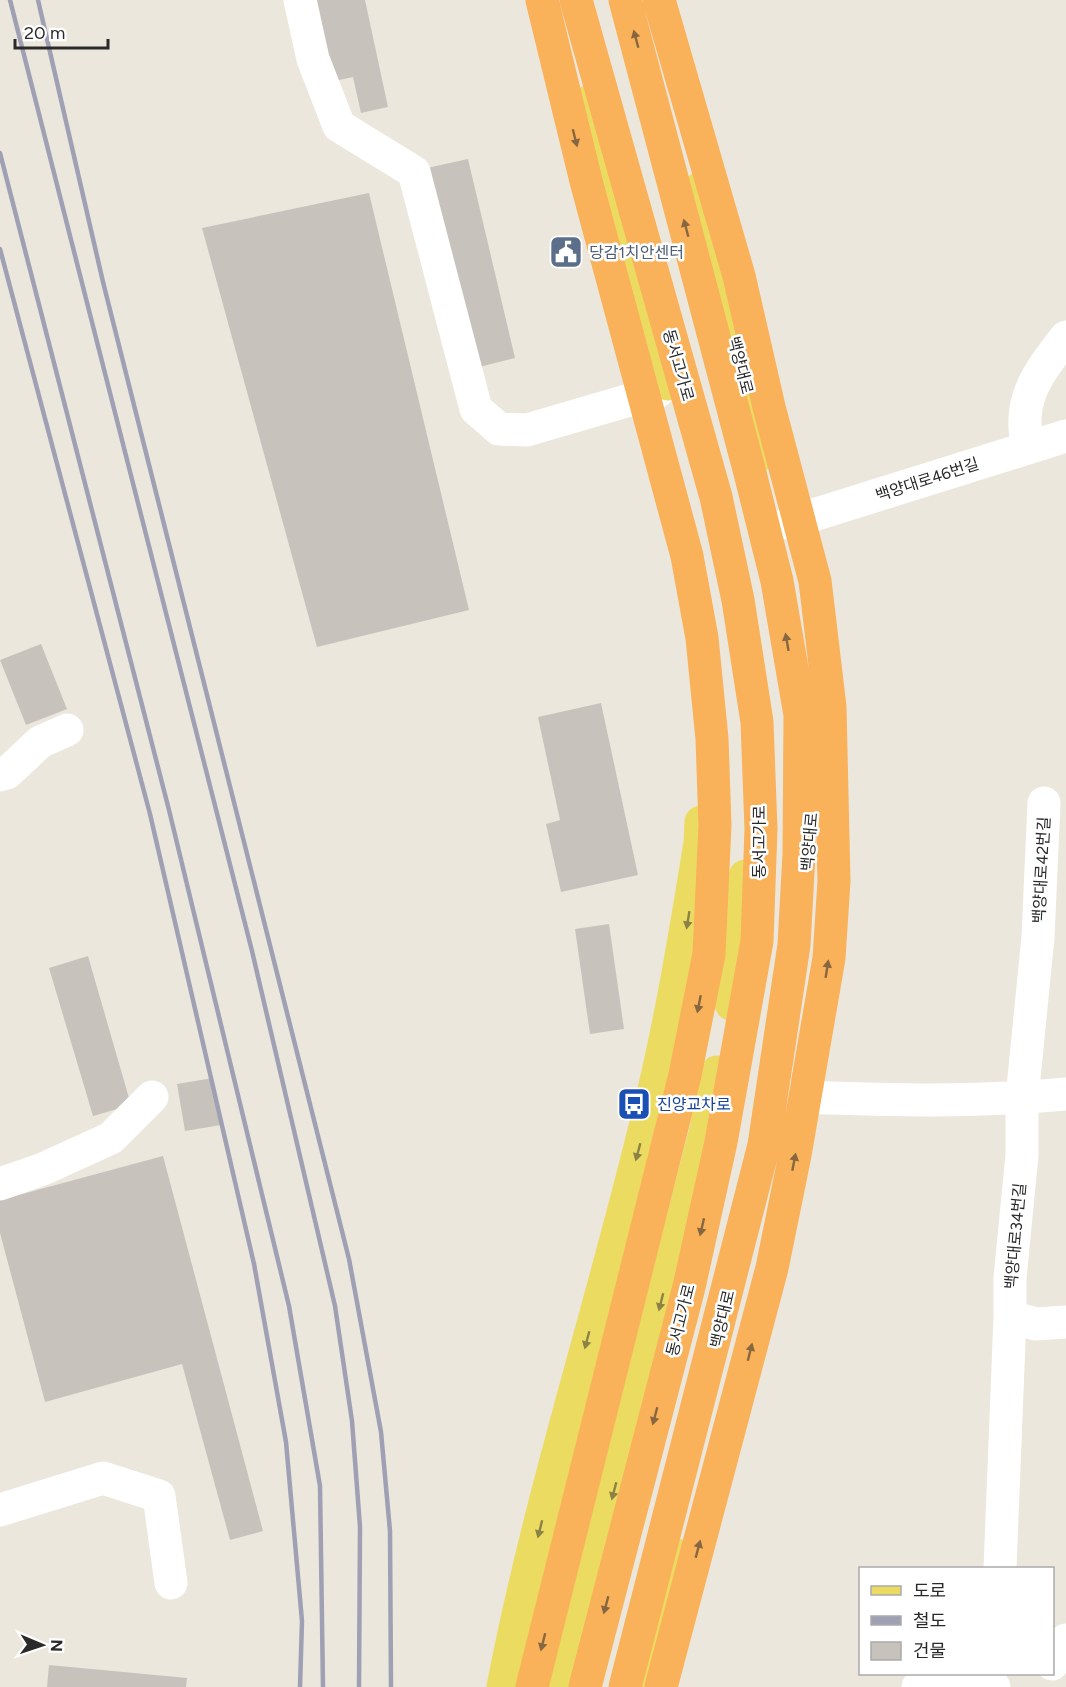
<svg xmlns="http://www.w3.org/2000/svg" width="1066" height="1687" font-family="Figtree,'Noto Sans KR',sans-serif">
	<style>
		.building { fill: #c7c3bc }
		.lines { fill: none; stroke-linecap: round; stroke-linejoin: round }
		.minor { stroke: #fff; stroke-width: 33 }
		.major { stroke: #ecdb61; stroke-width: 33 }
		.highway { stroke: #f9b15a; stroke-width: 33 }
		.rail { stroke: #9fa0b4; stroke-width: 4.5 }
		.oneway { fill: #876740 }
		.oneway2 { fill: #8b8246 }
		.labels { text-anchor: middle; stroke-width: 5; stroke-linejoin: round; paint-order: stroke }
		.service-label { font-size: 16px; fill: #4e5e75; stroke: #fff; text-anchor: start }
		.street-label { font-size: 16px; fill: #2a2a2a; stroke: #fff }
		.transit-label { font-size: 16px; fill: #164399; stroke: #fff; text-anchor: start }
	</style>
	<rect width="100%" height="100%" fill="#ece7dc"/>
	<path class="building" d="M313,0H365L388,107L361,113L353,77L330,82Z
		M468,159L515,358L475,368L427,168Z
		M369,193L469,610L317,647L202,228Z
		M41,644L67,709L26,725L0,660Z
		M601,703L638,875L561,892L546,824L560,820L538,717Z
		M609,924L624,1029L590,1034L575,929Z
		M88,956L131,1105L93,1116L49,968Z
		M213,1078L221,1125L185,1131L177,1084Z
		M163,1156L263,1531L230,1540L182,1364L45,1402L0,1233V1200Z
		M49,1665L187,1678L186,1687H47Z"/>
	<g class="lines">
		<path class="minor" d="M300,0L313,59L339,126L414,172L476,409L499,429L527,430L657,392
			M1028,447C1016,400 1039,372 1066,337
			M788,523L1066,436
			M0,775L7,773L40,742L67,730
			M1044,803L1038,937L1022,1098V1155L1010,1278V1317L1036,1324L1066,1322
			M778,1096C873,1100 971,1103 1066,1094
			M0,1184L43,1169L111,1138L152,1097
			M0,1510L103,1478L159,1496L171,1583
			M1000,1568L1010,1317
			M1052,1664L1066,1640
			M918,1687L985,1680L994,1687"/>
		<path class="major" d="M588,102L642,300L668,384
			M699,189L746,389L766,453
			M731,1004L745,876
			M647,1685L674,1554
			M503,1687C540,1495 601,1309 647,1119C670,1027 685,936 700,843L701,822
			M562,1687L706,1129L717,1072"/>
		<path class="highway" d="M576,0L716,497L738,600L757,722L761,829L757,941L721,1142L689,1287L585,1687
			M659,0L739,276L769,407L815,581L830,707L834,881L829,958L795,1155L772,1268L661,1687
			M532,1687L685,1075L709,954L715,825L712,739L702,638L687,556L586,181L542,0
			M625,1687L764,1145L794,945L799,854L800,715L777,581L750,473L625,0"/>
		<path class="rail" d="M10,0L252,951L335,1306L352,1421L360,1527L359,1687
			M38,0L103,282L349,1259L381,1432L390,1531L391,1687
			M0,153L169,810L289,1306L320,1486L323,1687
			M0,249L150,814L254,1264L286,1442L302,1621L300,1687"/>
	</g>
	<defs><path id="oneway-solid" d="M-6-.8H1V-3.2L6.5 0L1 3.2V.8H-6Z" transform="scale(1.5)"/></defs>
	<g class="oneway">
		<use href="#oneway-solid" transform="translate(636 39) rotate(-105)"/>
		<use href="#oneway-solid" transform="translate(575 138) rotate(76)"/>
		<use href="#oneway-solid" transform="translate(686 228) rotate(-105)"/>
		<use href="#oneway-solid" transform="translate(787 642) rotate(-100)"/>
		<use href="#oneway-solid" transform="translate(827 969) rotate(-81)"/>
		<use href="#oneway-solid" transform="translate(699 1004) rotate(101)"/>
		<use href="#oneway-solid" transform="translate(794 1162) rotate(-79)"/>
		<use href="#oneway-solid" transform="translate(702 1227) rotate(103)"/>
		<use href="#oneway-solid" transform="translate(750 1352) rotate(-76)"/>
		<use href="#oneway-solid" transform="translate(655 1416) rotate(105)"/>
		<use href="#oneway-solid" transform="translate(698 1549) rotate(-75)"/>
		<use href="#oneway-solid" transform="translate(606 1605) rotate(105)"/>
		<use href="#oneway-solid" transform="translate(543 1642) rotate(104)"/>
	</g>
	<g class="oneway2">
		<use href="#oneway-solid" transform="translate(688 920) rotate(99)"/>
		<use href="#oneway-solid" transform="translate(638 1152) rotate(105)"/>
		<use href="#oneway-solid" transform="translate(661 1302) rotate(104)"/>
		<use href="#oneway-solid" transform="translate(587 1340) rotate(105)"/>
		<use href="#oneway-solid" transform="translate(614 1491) rotate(105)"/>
		<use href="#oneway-solid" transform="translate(540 1529) rotate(104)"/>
	</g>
	<defs>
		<symbol id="civic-square" viewBox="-11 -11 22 22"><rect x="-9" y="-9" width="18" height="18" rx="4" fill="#5c6f8a" stroke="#fff"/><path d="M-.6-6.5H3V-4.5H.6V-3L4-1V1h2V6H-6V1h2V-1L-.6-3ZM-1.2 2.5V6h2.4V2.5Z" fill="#fff"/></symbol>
		<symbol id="bus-square" viewBox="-11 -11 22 22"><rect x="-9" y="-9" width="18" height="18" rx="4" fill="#1a4fb4" stroke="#fff"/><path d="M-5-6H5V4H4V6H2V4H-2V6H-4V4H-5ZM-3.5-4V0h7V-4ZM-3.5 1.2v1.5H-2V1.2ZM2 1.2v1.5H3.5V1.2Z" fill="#fff"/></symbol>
	</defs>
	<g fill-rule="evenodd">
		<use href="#civic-square" x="547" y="233" width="38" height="38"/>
		<use href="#bus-square" x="615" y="1085" width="38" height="38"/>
	</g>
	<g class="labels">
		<g class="service-label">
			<text x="589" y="258">당감1치안센터</text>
		</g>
		<g class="street-label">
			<text transform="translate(679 365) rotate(74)" y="6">동서고가로</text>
			<text transform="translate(741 365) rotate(76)" y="6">백양대로</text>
			<text transform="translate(927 479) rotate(-18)" y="6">백양대로46번길</text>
			<text transform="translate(759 842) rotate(-90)" y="6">동서고가로</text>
			<text transform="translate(809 842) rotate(-85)" y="6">백양대로</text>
			<text transform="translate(1041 870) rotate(-87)" y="6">백양대로42번길</text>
			<text transform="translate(1015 1236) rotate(-85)" y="6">백양대로34번길</text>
			<text transform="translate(722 1319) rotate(-77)" y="6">백양대로</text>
			<text transform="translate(680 1320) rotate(-76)" y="6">동서고가로</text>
		</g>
		<g class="transit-label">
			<text x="657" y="1110">진양교차로</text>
		</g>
	</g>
	<rect x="859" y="1567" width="195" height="108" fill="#ffffff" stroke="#aaaaaa" stroke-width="1.5"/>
	<rect x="871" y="1586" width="30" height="9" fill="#ecdb61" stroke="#aaaaaa" stroke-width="1.5"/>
	<text x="913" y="1597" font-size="18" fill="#2a2a2a">도로</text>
	<rect x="871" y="1616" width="30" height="9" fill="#9fa0b4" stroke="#aaaaaa" stroke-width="1.5"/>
	<text x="913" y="1627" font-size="18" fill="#2a2a2a">철도</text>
	<rect x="871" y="1642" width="30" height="18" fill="#c7c3bc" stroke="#aaaaaa" stroke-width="1.5"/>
	<text x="913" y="1657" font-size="18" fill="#2a2a2a">건물</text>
	<g transform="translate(42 1645) rotate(92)" stroke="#ffffff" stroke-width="4.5" paint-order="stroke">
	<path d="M0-4.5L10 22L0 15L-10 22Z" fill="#2a2a2a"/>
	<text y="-9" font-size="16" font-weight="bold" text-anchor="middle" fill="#2a2a2a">N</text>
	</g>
	<path d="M15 39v9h93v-9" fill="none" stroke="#2a2a2a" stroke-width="3"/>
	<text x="24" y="39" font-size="18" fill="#2a2a2a" stroke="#ffffff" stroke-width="4.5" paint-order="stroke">20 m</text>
</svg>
